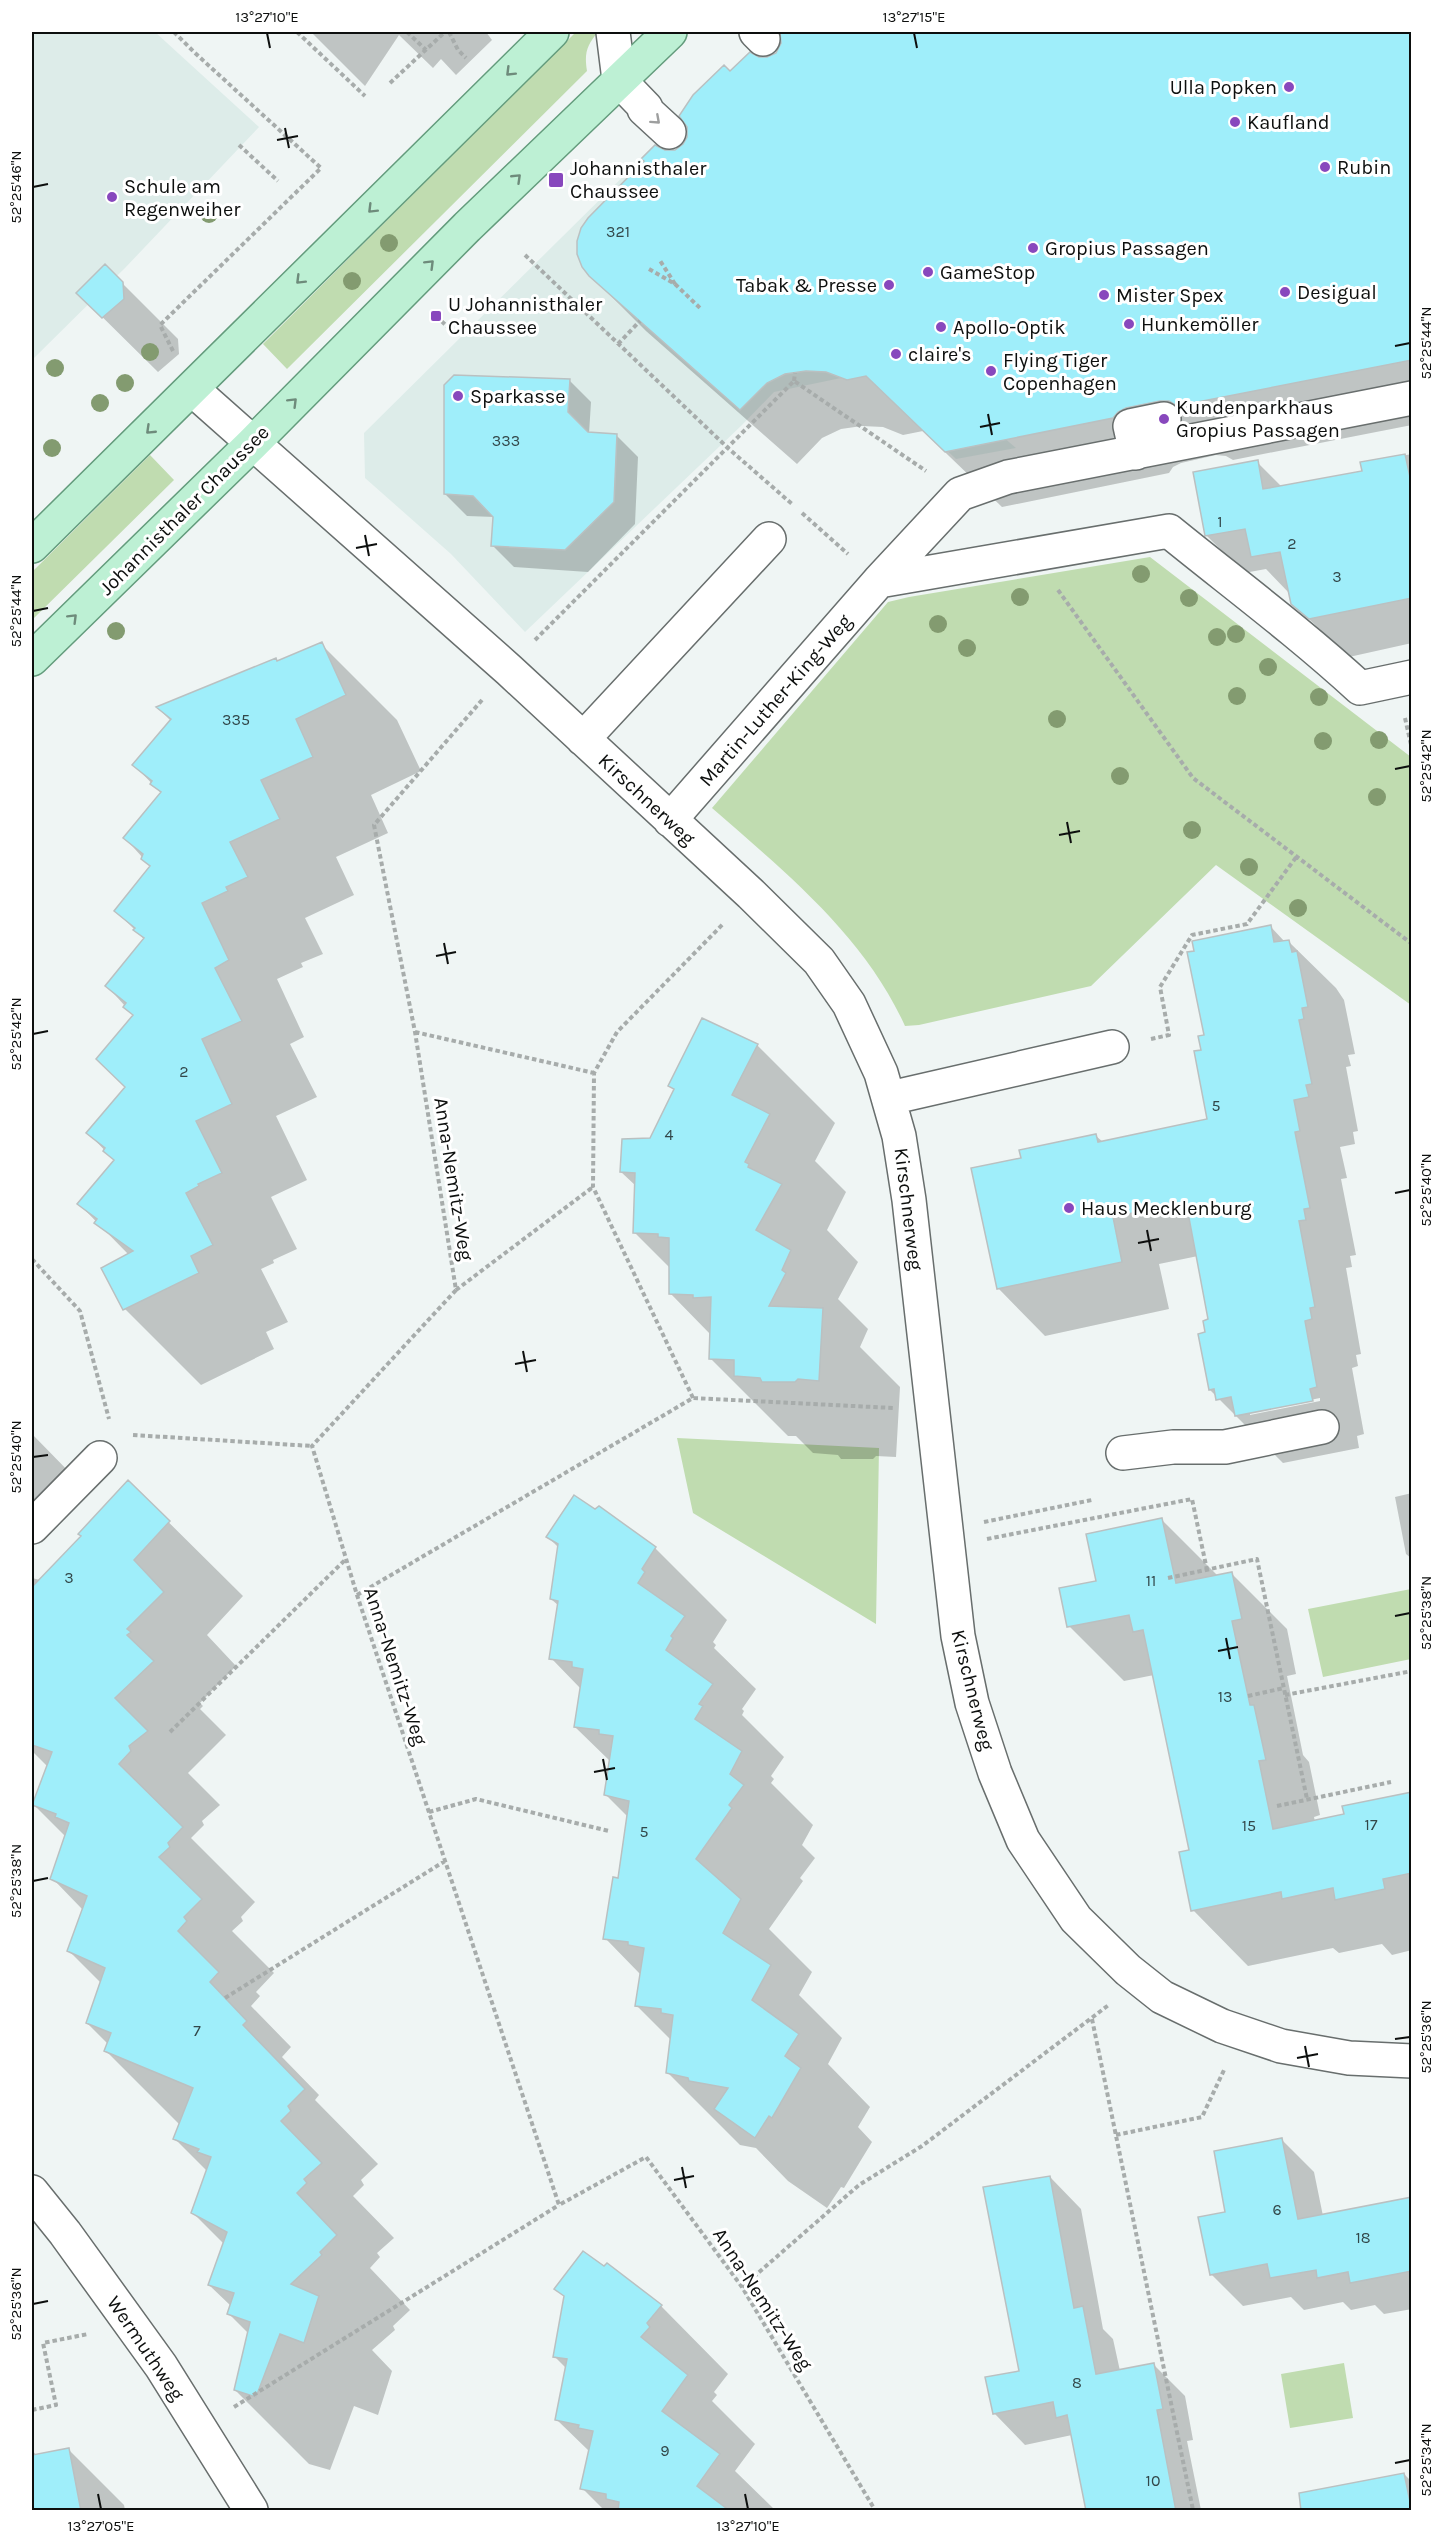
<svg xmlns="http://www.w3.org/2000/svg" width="1443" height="2542" font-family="Karla,sans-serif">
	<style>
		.built { fill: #ddece9 }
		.green { fill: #c0dcb0 }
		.shadow { fill: #0003; fill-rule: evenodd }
		.building { fill: #9feefa; stroke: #bac0c1; stroke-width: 1.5 }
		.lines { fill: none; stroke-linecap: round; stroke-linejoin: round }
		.minor-casing { stroke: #686e6d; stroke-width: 36 }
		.major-casing { stroke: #639b7c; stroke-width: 36 }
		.path { stroke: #a7acab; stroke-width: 4; stroke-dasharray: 4.5 3; stroke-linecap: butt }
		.minor { stroke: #fff; stroke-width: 33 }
		.major { stroke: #bdf0d4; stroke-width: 33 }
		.tree { fill: #839b70 }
		.oneway { stroke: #6e8b7b }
		.oneway2 { stroke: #9e9f9f }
		.ticks { fill: none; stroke: #0d0f0e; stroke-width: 2 }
		.poi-dot { fill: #8848bd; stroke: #fff; stroke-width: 2 }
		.labels { text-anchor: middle; stroke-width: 6; stroke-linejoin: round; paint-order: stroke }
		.number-label { font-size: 16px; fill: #324749 }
		.poi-label { font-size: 20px; fill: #0d0f0e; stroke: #fff; text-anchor: start }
		.street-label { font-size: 20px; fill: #0d0f0e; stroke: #fff }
		.neatline { fill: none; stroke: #0d0f0e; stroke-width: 2 }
		.ticks-label { font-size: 15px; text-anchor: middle; fill: #0d0f0e }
	</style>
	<rect width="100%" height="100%" fill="#eff5f4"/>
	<path class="built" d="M32,32H155L259,127L125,268L32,360Z
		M657,143L1016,448L956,459L865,373L774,392L742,425L525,632L451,554L365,478L364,433Z"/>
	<path class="green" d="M576,32H598C587,45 584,53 587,71L287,369L263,344Z
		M150,455L174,480L32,620V572Z
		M1150,557L1411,757V1005L1216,865L1091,986L919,1025L905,1026C864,935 785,872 712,808L888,602L909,597Z
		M677,1438L879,1448L876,1624L693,1513Z
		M1411,1589V1659L1323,1677L1308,1609Z
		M1344,2363L1353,2418L1290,2428L1281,2374Z"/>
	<path class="shadow" d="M311,32H486L492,40L456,75L441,59L433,68L399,35L365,86Z
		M781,32H1412V425L1233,460L1226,456L1216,455L1181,463L1173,467L1169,473L1002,507L923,431L903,435L883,427L862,426L841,429L822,438L797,464L646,331L590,275L665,152L676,151L684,145L730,73L758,59H768L777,54L783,44Z
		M105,266L178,339L179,354L158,372L78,293Z
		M569,380L591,402L589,434L616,435L638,457L635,524L588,572L514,567L492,545L495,517L467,516L445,494Z
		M1412,454V643L1349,657L1292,603L1290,594L1266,569L1244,573L1206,535L1257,462L1282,487L1364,472L1362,463Z
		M321,644L397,720L421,771L371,795L388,833L336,857L354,895L305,918L323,954L301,963L303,967L277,979L304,1037L290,1044L317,1097L276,1116L307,1180L271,1197L297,1249L273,1260L274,1263L261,1269L288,1322L266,1332L274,1349L201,1385L125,1309L103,1269L129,1255L79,1204L115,1161L88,1133L126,1087L134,1016L107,986L145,940L116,911L151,867L125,838L162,794L134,765L171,721L158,708L276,659L278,662Z
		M1270,926L1285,942L1288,941L1336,988L1344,1000L1355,1054L1348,1055L1351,1066L1346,1067L1358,1131L1353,1132L1355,1144L1340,1147L1347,1178L1341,1179L1356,1255L1350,1256L1352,1267L1346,1268L1361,1354L1356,1355L1358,1366L1352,1368L1364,1434L1357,1436L1359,1448L1283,1463L1210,1390L1207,1334L1210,1320L1198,1256L1159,1264L1169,1309L1045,1336L998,1288L1023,1159L1096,1136L1103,1142L1209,1120L1202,1051L1206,1036ZM1320,1398V1401L1250,1415V1412Z
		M757,1045L835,1123L815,1161L846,1192L827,1230L858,1262L838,1299L868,1329L860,1347L900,1387L896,1457L876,1456L873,1459H841L838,1455L813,1453L796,1436H788L711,1359V1335L670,1293V1268L635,1233L636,1186L621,1172L651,1140L675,1090L670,1085Z
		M32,1434L76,1479L32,1523Z
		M128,1482L243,1596L207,1635L236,1666L200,1703L203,1706L200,1709L226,1735L188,1773L220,1805L202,1821L204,1825L191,1838L255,1902L241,1917L243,1921L232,1931L274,1973L256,1992L260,1996L251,2006L291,2047L282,2057L319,2095L315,2100L378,2164L361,2180L364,2185L353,2196L394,2238L377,2253L380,2257L370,2268L410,2310L393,2326L395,2330L372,2350L392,2371L378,2415L354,2406L330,2470L309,2464L235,2390L249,2334L229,2314L231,2306L209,2285L224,2244L192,2212L207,2171L175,2139L180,2125L106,2051L108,2044L87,2023L101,1983L69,1951L83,1910L52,1878L66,1837L34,1805L48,1767L32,1751V1578L40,1580L83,1536Z
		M1412,1493V1559L1406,1554L1395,1497Z
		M1162,1520L1218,1576L1231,1573L1287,1629L1296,1674L1287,1676L1303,1755L1309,1762L1320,1815L1314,1817L1315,1822L1346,1816L1412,1793V1950L1392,1955L1382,1944L1339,1953L1333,1948L1248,1966L1193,1910L1191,1851L1154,1675L1124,1681L1069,1626L1097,1582Z
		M548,1537L655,1548L727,1620L713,1642L716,1645L714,1648L756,1689L742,1709L744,1711L742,1715L784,1757L771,1776L774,1779L771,1783L813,1825L802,1845L815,1858L800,1878L803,1881L769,1929L812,1972L799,1995L842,2038L828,2064L870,2107L858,2127L872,2142L844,2188L841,2187L827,2208L788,2181L756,2148L740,2145L668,2073L671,2040L636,2005L641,1975L605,1938L619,1879L628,1817L606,1795L611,1762L575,1727L581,1689L551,1658L559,1606L551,1599L559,1548Z
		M1282,2140L1314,2172L1323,2216L1412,2198V2309L1384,2314L1375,2305L1351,2310L1343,2302L1304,2310L1291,2297L1243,2306L1211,2274L1227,2213Z
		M1050,2177L1081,2209L1103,2329L1113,2339L1120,2371L1153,2364L1185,2396L1193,2440L1187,2441L1201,2510H1088L1072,2435L1025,2445L994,2413L1021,2372Z
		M556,2289L661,2306L728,2374L714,2392L717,2395L712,2401L755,2444L735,2471L775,2510H604L582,2488L590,2452L556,2419L566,2368L554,2356L565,2297Z
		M68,2449L124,2505L125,2510H32V2450L37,2456Z
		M1404,2474L1412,2482V2510Z"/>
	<path class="building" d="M780,32H1412V360L1177,406L1169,401H1160L1126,408L1118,412L1113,418L945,452L866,376L847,380L826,372L806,371L785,374L767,383L740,410L589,276L582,267L577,254V241L581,228L588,218L644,161L641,159L655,145L665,150H675L683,144L687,137V127L679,116L693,95L724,65L730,71L750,52L759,57H767L776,53L781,43Z
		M105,264L123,282L124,299L102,318L76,293Z
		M454,375L570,379L568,412L588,432L617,434L614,502L565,550L491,546L493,517L473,496L444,494V385Z
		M1405,454L1412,486V598L1309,619L1291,604L1280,552L1251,557L1245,529L1205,536L1193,472L1258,460L1263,489L1362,471L1360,462Z
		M322,642L346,695L296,719L313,757L261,780L280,819L230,842L248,877L226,887L228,891L202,903L229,960L215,968L242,1021L202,1039L232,1104L196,1121L222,1173L198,1184L199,1186L186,1193L213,1245L191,1256L199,1273L123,1310L101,1268L133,1251L94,1223L97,1219L77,1204L114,1160L103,1151L105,1148L86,1133L125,1087L96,1059L133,1015L123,1007L126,1003L105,986L144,938L133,930L135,928L114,911L150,866L141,859L143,854L123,838L161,792L150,784L152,781L132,765L171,719L156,707L276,658L277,661Z
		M1271,925L1274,942L1289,940L1292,952L1297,951L1308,1007L1302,1008L1304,1019L1299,1020L1312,1084L1306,1085L1309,1097L1294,1100L1300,1131L1295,1132L1310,1208L1304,1209L1306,1220L1299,1221L1315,1307L1310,1308L1312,1319L1305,1321L1317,1387L1310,1389L1313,1401L1235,1416L1231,1397L1216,1400L1214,1389L1209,1390L1198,1334L1205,1332L1203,1321L1208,1319L1186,1202L1113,1217L1122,1262L997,1289L971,1168L1021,1158L1019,1150L1096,1134L1098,1142L1207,1119L1194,1051L1201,1050L1198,1036L1204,1035L1187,952L1194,951L1192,941Z
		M702,1018L758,1044L732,1095L770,1114L745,1162L749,1164L748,1167L782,1184L756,1230L791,1250L782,1270L786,1273L769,1306L823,1308L819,1381L798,1379L795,1382H762L760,1378L734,1376V1360L709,1359L711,1297L693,1298V1295L669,1294V1238L658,1237V1234L633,1233L635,1173L620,1172L622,1139L650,1138L674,1089L668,1086Z
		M128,1480L170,1521L134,1560L164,1592L127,1629L131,1632L127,1635L154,1661L115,1698L148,1731L129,1746L131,1751L119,1764L183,1827L168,1843L170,1847L159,1857L202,1899L184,1917L187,1921L178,1931L219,1972L210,1982L247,2021L243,2025L305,2089L288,2106L291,2111L281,2121L322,2163L304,2179L307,2183L297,2193L337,2235L320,2252L322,2255L291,2284L319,2296L304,2343L280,2334L256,2397L234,2390L250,2322L227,2314L234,2293L208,2285L227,2232L191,2213L211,2157L197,2152L199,2149L173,2139L193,2088L104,2051L111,2033L86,2023L105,1968L67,1951L87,1896L50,1879L69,1823L55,1817L56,1814L32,1805L52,1752L32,1745V1587L81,1536L78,1534Z
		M574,1495L595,1509L599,1506L656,1547L642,1569L645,1572L638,1583L685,1616L671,1636L673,1638L666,1650L713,1684L699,1704L703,1706L695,1719L742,1751L730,1774L744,1785L729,1805L732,1808L696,1859L741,1899L723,1933L771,1965L752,2000L799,2034L785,2056L801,2068L772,2118L769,2116L755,2138L714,2109L728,2088L689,2081L688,2078L666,2073L673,2015L661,2013V2009L635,2006L644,1948L628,1945V1942L603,1939L613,1877L618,1878L629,1801L604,1795L613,1736L599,1734V1730L574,1727L583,1669L572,1667V1662L549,1659L558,1601L550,1599L558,1544L546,1537Z
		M1162,1518L1176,1583L1232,1572L1242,1619L1232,1621L1250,1705H1254L1266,1760L1259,1761L1273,1829L1344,1814L1342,1806L1412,1792V1873L1383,1879L1385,1889L1335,1900L1333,1888L1282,1899L1281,1892L1191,1911L1179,1852L1189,1850L1143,1630L1133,1632L1129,1615L1067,1627L1059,1588L1096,1581L1086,1534Z
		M1282,2138L1298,2219L1412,2197V2271L1350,2283L1348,2272L1317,2278L1316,2270L1270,2278L1267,2264L1210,2275L1198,2217L1225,2212L1214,2151Z
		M1050,2176L1074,2308L1083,2306L1096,2374L1154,2363L1163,2409L1157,2410L1176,2511H1086L1067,2415L1056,2418L1053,2402L993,2414L985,2377L1019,2371L983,2187Z
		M583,2251L604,2266L607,2263L662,2305L647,2323L650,2327L641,2337L688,2375L662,2411L720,2454L697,2486L730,2511H618L619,2502L606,2499V2494L580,2489L593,2431L578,2428L579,2425L555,2420L567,2359L553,2357L564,2296L554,2289Z
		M69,2448L81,2511H32V2455Z
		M1404,2473L1412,2511H1301L1299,2493Z"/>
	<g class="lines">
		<defs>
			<path id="minor" d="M613,32L619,80L646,108L644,109L669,132
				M756,32L763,39
				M192,389L509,670L751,894L819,961L849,1004L881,1073L899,1136L909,1200L958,1636L972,1703L995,1773L1023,1840L1076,1919L1128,1970L1162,1997L1222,2026L1281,2046L1349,2058L1412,2061
				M1136,453L1130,426L1164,419
				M879,581L1169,531C1233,583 1299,632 1360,688L1412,677
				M583,739L769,539
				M670,820L879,581L960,494L1008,477L1412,398
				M890,1098L1112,1047
				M1123,1453L1173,1447H1225L1322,1427
				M32,1527L100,1458
				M32,2192L65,2233L161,2366L251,2510"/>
			<path id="major" d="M32,546L552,32
				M32,659L252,444L467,227L670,32"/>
		</defs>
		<use href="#minor" class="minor-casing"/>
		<use href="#major" class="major-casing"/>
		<path class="path" d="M297,32L365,96
			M407,32L426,50
			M449,32L458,50L466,58
			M390,83L445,32
			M239,145L278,181
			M525,255L729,449L792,504
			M649,269L675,284L659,259
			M675,284L701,309
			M436,316L450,329
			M618,344L640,321
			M173,351L160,325L321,168L195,53L174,32
			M794,381L795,373
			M802,513L848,554
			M1058,590L1193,778L1412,944
			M535,640L794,381L926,471
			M482,700L374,825L415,1032L456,1290L312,1446L357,1595L559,2205L646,2157L742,2287L875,2510
			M1405,718L1412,749
			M415,1032L594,1073
			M1151,1039L1169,1035L1160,987L1192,935L1247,924L1297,856
			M32,1259L80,1311L109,1419
			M456,1290L593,1187
			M693,1398L593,1187L594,1073L617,1032L724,923
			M133,1435L312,1446
			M984,1522L1092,1500
			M987,1539L1192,1499L1207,1570
			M1168,1578L1257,1559L1307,1799
			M357,1595L693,1398L893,1408
			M1285,1695L1412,1671
			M1248,1696L1284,1688
			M170,1732L346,1559
			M1277,1806L1391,1782
			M429,1812L476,1799L609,1831
			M225,1998L445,1861
			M1092,2019L1193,2510
			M1116,2135L1202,2117L1224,2070
			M742,2287L859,2185L922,2146L1110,2004
			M234,2407L559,2205
			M32,2410L56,2405L43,2343L88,2334"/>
		<use href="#minor" class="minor"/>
		<use href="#major" class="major"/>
	</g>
	<g class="tree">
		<circle cx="209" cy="214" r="9"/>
		<circle cx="389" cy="243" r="9"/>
		<circle cx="352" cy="281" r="9"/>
		<circle cx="150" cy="352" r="9"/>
		<circle cx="55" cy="368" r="9"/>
		<circle cx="125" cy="383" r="9"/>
		<circle cx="100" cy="403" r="9"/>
		<circle cx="52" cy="448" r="9"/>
		<circle cx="1141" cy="574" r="9"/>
		<circle cx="1020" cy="597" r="9"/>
		<circle cx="1189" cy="598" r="9"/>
		<circle cx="938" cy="624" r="9"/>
		<circle cx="116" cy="631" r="9"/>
		<circle cx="1236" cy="634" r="9"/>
		<circle cx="1217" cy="637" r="9"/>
		<circle cx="967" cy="648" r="9"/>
		<circle cx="1268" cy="667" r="9"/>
		<circle cx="1237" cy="696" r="9"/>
		<circle cx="1319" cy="697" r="9"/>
		<circle cx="1057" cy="719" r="9"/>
		<circle cx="1379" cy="740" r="9"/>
		<circle cx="1323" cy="741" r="9"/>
		<circle cx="1120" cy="776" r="9"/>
		<circle cx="1377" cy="797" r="9"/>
		<circle cx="1192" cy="830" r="9"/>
		<circle cx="1249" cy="867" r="9"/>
		<circle cx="1298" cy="908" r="9"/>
	</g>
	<defs><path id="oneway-chevron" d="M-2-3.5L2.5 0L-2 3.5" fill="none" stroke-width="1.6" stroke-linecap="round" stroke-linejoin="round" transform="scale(1.5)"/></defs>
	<g class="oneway">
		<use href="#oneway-chevron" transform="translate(510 72) rotate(135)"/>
		<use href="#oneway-chevron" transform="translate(517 178) rotate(-44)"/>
		<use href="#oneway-chevron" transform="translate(372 209) rotate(135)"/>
		<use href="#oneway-chevron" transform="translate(430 264) rotate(-45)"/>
		<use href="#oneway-chevron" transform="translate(300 280) rotate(135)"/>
		<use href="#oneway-chevron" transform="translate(293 402) rotate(-45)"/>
		<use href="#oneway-chevron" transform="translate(150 430) rotate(136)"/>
		<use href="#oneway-chevron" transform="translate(73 618) rotate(-45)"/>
	</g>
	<use class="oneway2" href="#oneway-chevron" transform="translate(656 120) rotate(42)"/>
	<path class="ticks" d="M267,33L270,48M914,33L917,48M285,128L289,148M277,140L298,136M33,187L48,184M1395,346L1410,343M988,414L992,435M980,427L1000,423M365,535L369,556M356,548L377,544M33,611L48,608M1395,769L1410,766M1067,822L1071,843M1059,835L1080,831M444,943L448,964M436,956L456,952M33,1034L48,1031M1395,1193L1410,1190M1147,1230L1151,1251M1138,1243L1159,1239M523,1351L527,1372M515,1364L536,1360M33,1457L48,1455M1395,1616L1410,1613M1226,1638L1230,1659M1218,1651L1238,1647M603,1759L607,1780M594,1772L615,1768M33,1881L48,1878M1395,2039L1410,2037M1305,2046L1309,2067M1297,2058L1318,2054M682,2167L686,2188M674,2180L694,2176M33,2304L48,2301M1395,2463L1410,2460M98,2494L101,2509M745,2494L748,2509"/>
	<g class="poi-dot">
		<circle cx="1289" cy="87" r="6"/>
		<circle cx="1235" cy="122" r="6"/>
		<circle cx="1325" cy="167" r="6"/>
		<rect x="548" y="172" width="16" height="16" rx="3"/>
		<circle cx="112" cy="197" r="6"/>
		<circle cx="1033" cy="248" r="6"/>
		<circle cx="928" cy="272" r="6"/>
		<circle cx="889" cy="285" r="6"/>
		<circle cx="1285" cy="292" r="6"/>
		<circle cx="1104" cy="295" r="6"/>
		<rect x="430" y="310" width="12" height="12" rx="3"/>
		<circle cx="1129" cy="324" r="6"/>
		<circle cx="941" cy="327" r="6"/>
		<circle cx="896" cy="354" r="6"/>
		<circle cx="991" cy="371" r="6"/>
		<circle cx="458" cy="396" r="6"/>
		<circle cx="1164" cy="419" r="6"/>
		<circle cx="1069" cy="1208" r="6"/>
	</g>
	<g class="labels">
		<g class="number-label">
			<text x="618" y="237">321</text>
			<text x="506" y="446">333</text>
			<text x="1220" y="527">1</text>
			<text x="1292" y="549">2</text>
			<text x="1337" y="582">3</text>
			<text x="236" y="725">335</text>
			<text x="184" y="1077">2</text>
			<text x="1216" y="1111">5</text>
			<text x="669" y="1140">4</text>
			<text x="69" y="1583">3</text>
			<text x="1151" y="1586">11</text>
			<text x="1225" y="1702">13</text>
			<text x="1371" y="1830">17</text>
			<text x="1249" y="1831">15</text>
			<text x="644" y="1837">5</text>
			<text x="197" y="2036">7</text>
			<text x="1277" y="2215">6</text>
			<text x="1363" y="2243">18</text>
			<text x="1077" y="2388">8</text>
			<text x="665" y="2456">9</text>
			<text x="1153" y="2486">10</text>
		</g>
		<g class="poi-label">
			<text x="1277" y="94" text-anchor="end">Ulla Popken</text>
			<text x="1247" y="129">Kaufland</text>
			<text x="1337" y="174">Rubin</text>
			<text x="570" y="175">Johannisthaler<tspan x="570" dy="23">Chaussee</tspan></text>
			<text x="124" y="193">Schule am<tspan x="124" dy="23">Regenweiher</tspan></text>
			<text x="1045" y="255">Gropius Passagen</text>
			<text x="940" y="279">GameStop</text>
			<text x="877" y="292" text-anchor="end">Tabak &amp; Presse</text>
			<text x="1297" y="299">Desigual</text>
			<text x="1116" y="302">Mister Spex</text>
			<text x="448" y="311">U Johannisthaler<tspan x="448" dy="23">Chaussee</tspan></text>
			<text x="1141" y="331">Hunkemöller</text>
			<text x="953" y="334">Apollo-Optik</text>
			<text x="908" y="361">claire's</text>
			<text x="1003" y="367">Flying Tiger<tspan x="1003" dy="23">Copenhagen</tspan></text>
			<text x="470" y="403">Sparkasse</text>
			<text x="1176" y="414">Kundenparkhaus<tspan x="1176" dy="23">Gropius Passagen</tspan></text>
			<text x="1081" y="1215">Haus Mecklenburg</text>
		</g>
		<g class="street-label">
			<text transform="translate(184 510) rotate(-45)" y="7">Johannisthaler Chaussee</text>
			<text transform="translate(775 700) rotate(-49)" y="7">Martin-Luther-King-Weg</text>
			<text transform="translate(647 799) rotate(43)" y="7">Kirschnerweg</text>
			<text transform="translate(454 1179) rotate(81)" y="7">Anna-Nemitz-Weg</text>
			<text transform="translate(909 1209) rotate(83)" y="7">Kirschnerweg</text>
			<text transform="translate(396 1666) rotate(72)" y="7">Anna-Nemitz-Weg</text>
			<text transform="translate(973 1690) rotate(76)" y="7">Kirschnerweg</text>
			<text transform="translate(763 2299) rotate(57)" y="7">Anna-Nemitz-Weg</text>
			<text transform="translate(146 2348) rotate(56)" y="7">Wermuthweg</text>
		</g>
	</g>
	<rect width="1443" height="2542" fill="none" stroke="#ffffff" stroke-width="66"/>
	<rect x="33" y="33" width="1377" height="2476" class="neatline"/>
	<g class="ticks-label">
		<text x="267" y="22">13°27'10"E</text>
		<text x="914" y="22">13°27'15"E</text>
		<text transform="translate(16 187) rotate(-90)" y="5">52°25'46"N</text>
		<text transform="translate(1426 343) rotate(-90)" y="5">52°25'44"N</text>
		<text transform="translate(16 611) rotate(-90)" y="5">52°25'44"N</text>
		<text transform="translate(1426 766) rotate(-90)" y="5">52°25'42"N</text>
		<text transform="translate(16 1034) rotate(-90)" y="5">52°25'42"N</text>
		<text transform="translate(1426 1190) rotate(-90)" y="5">52°25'40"N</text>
		<text transform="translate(16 1457) rotate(-90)" y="5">52°25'40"N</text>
		<text transform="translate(1426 1613) rotate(-90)" y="5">52°25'38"N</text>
		<text transform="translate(16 1881) rotate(-90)" y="5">52°25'38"N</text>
		<text transform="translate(1426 2037) rotate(-90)" y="5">52°25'36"N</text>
		<text transform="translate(16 2304) rotate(-90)" y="5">52°25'36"N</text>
		<text transform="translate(1426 2460) rotate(-90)" y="5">52°25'34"N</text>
		<text x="101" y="2531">13°27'05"E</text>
		<text x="748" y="2531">13°27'10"E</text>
	</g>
</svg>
